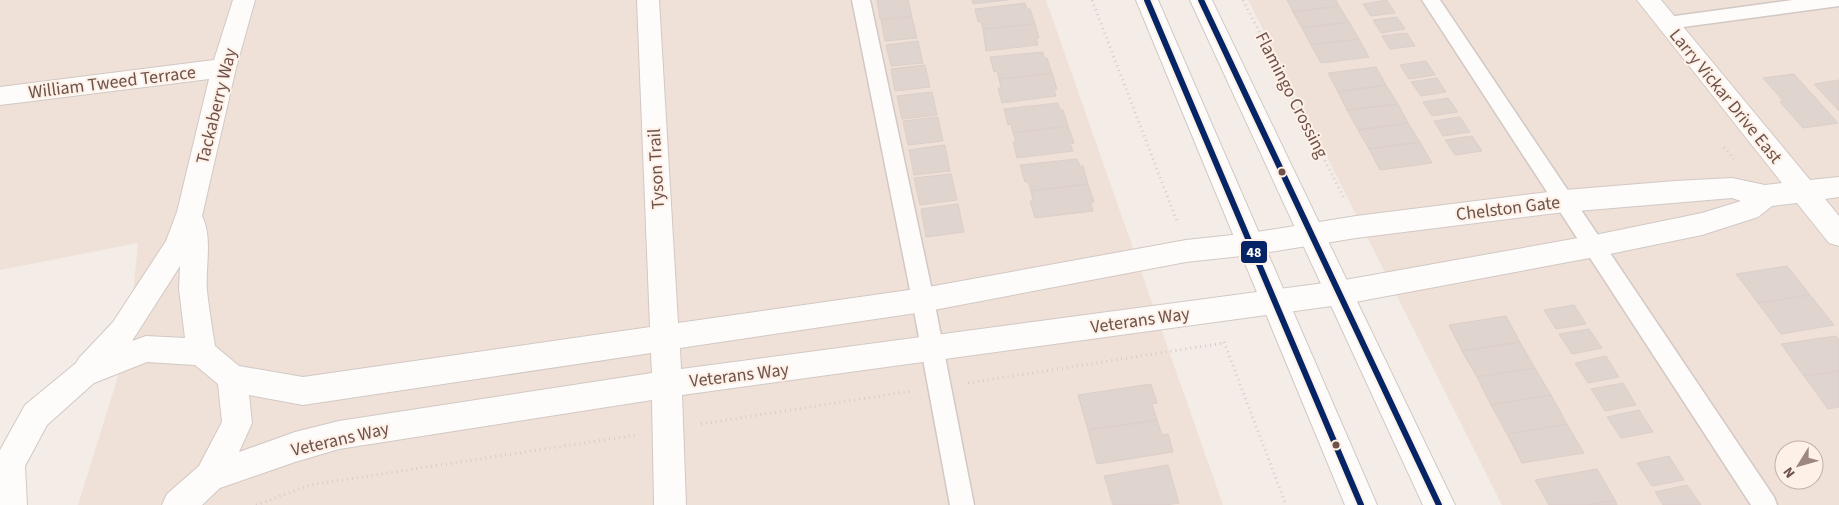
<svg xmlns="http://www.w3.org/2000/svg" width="1839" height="505" font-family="'Source Sans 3',sans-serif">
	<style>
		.residential { fill: #efe1d7; fill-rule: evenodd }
		.building { fill: #e0d4cf; stroke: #dccfca }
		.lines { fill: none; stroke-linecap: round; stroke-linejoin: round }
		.service-casing { stroke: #d2c8c4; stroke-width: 3 }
		.minor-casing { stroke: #d2c8c4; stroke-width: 2 }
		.tertiary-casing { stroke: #d2c8c4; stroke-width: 2 }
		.path { stroke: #d5ccca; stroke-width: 3; stroke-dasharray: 1 4; stroke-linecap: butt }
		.service { fill: #fdfcfb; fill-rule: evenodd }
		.minor { fill: #fdfcfb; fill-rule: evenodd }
		.tertiary { fill: #fdfcfb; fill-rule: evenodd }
		.bus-1-casing { stroke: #fdf0e6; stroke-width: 10 }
		.bus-1 { stroke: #052465; stroke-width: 6 }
		.bus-dot { fill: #6e514a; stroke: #fdf0e6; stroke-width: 2 }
		.labels { text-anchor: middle; stroke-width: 4; stroke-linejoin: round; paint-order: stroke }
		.street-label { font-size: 18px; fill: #6e514a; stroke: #fdf0e6 }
		.line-badge { stroke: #fdf0e6; stroke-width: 2 }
		.badge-label { font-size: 14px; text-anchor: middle; font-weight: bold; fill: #fff }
	</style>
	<rect width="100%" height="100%" fill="#f4ede7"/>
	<path class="residential" d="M0,0H1046L1223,505H78L128,344L138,243L0,270Z
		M1248,0H1839V505H1502ZM1784,450H1814V480H1784Z"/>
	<path class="building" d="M877,0H908L912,16L880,19Z
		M972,0H1008L973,4Z
		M1287,0H1336L1339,6L1293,12Z
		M1387,0L1395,13L1371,16L1363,4Z
		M1025,3L1027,9H1030L1035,24L983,29L981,22H978L975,9Z
		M1339,6L1349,22L1302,28L1293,12Z
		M912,17L917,38L885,41L881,20Z
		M1397,17L1405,29L1381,33L1373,20Z
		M1349,22L1359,39L1311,45L1302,28Z
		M1035,24L1039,38H1036L1038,45L986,51L983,29Z
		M1407,33L1415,46L1390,49L1382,36Z
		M1359,39L1369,57L1321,63L1311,45Z
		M918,41L923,63L891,66L886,45Z
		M1043,52L1044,58H1047L1052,73L999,79L997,71L994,72L990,57Z
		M1426,61L1435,75L1409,79L1400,65Z
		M925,65L930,87L895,91L891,69Z
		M1376,67L1386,85L1338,92L1328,73Z
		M1052,73L1057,89H1054L1056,96L1002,103L998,88H1001L999,79Z
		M1794,74L1838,123L1803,128L1780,102L1783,101L1763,78Z
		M1437,78L1446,92L1421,96L1411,82Z
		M1839,80V111L1814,84Z
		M1386,85L1398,104L1347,110L1338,92Z
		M932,92L937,115L902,119L897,96Z
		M1448,98L1458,112L1432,116L1423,102Z
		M1058,103L1060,110H1063L1068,126L1013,133L1011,124L1008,125L1004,109Z
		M1398,104L1408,123L1358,130L1347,110Z
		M938,117L943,141L908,145L903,121Z
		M1460,117L1470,132L1443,136L1434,121Z
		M1408,123L1420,142L1369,149L1358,130Z
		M1068,126L1074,143L1070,144L1073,151L1017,158L1013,142H1016L1013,133Z
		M1472,136L1482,151L1455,155L1445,140Z
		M1420,142L1432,163L1380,170L1369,149Z
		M945,145L950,171L914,175L909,150Z
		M1077,159L1080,166H1083L1088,184L1031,191L1028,182H1025L1020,165Z
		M951,174L957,200L920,205L914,178Z
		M1088,184L1094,202L1091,203L1093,211L1035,218L1030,201H1033L1031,191Z
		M958,204L964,232L926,237L921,209Z
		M1787,266L1810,295L1758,303L1736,274Z
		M1810,295L1834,325L1781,334L1758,303Z
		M1574,305L1586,324L1556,329L1544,310Z
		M1506,316L1520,342L1462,351L1449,325Z
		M1589,329L1602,348L1572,354L1559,334Z
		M1836,336L1839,340V371L1804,376L1781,344Z
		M1520,342L1535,368L1477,377L1462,351Z
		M1606,356L1619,377L1588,383L1575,363Z
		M1535,368L1551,395L1491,405L1477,377Z
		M1839,371V407L1828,409L1804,376Z
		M1623,383L1636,405L1605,411L1591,389Z
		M1151,384L1157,403L1152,404L1157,420L1088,430L1078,395Z
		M1551,395L1567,424L1507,434L1491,405Z
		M1639,410L1653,432L1621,438L1607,417Z
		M1157,420L1162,435L1168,434L1173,452L1097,464L1088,430Z
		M1567,424L1584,453L1522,463L1507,434Z
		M1669,456L1684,480L1652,486L1637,463Z
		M1168,465L1179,503L1166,505H1113L1104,476Z
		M1597,469L1615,500L1587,505H1549L1535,480Z
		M1687,485L1701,505H1663L1655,492Z
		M1615,500L1617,505H1587Z"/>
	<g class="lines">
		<defs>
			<path id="service" d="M852,0H870L934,300L974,505H950L912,300Z
				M1422,0H1440L1774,497L1777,505H1751Z
				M1793,0H1839V6L1668,29L1662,27L1659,23L1662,19L1668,17Z"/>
			<path id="minor" d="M233,0H255L236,68L202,216C213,238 205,267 207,291C209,309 212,327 215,346L239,366L303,377L650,327L637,0H659L678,323L923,288L1186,240L1251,233L1356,216L1565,190L1675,181L1732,178L1765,185L1782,183L1637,0H1661L1810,180L1839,177V197L1825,199L1839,216V246L1829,243L1797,203L1772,206L1758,217L1702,235L1595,257L1339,305L682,395L686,505H654L652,400L339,449L295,462L220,488L202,505H162L167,494L199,466L222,422L218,384L195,365L147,362L94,383L47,425L25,466L27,505H0V450L25,405L76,363L79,358L113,322L166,241L177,212L209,79L0,105V87L214,60ZM1732,198L1741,201L1702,213L1595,235L1339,281L681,369L680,348L923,312L1186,262L1251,255L1356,238L1565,212ZM180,266L179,289L185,338L146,336L132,341ZM651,353L652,373L339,421L295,432L239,452L252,423L249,395L303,405Z"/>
			<path id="tertiary" d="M1136,0H1158L1377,505H1345Z
				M1190,0H1212L1455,505H1423Z"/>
		</defs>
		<use href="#service" class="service-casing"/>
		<use href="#minor" class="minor-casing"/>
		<use href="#tertiary" class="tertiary-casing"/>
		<path class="path" d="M1092,0L1178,224
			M1243,0L1345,200
			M1724,147L1734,159
			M1224,342L1286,505
			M968,383L1224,343
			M701,424L912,391
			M256,505L310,485L636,435"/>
		<use href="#service" class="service"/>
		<use href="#minor" class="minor"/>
		<use href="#tertiary" class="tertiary"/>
		<defs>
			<path id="bus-1" d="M1147,0L1361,505
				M1201,0L1439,505"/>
		</defs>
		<use href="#bus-1" class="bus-1-casing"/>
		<use href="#bus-1" class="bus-1"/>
	</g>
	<g class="bus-dot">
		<circle cx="1282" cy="172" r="4.5"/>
		<circle cx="1336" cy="445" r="4.5"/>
	</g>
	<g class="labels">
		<g class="street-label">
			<text transform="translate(112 82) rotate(-7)" y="6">William Tweed Terrace</text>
			<text transform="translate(1292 95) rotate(63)" y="6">Flamingo Crossing</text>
			<text transform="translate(1726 96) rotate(51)" y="6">Larry Vickar Drive East</text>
			<text transform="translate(216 106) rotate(-76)" y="6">Tackaberry Way</text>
			<text transform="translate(656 169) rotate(-93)" y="6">Tyson Trail</text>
			<text transform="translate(1508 208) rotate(-7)" y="6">Chelston Gate</text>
			<text transform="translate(1140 320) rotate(-8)" y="6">Veterans Way</text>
			<text transform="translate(739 375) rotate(-7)" y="6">Veterans Way</text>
			<text transform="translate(340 439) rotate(-13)" y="6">Veterans Way</text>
		</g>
	</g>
	<rect class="line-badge" x="1240" y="240" width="28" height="24" rx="5" fill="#052465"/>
	<g class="badge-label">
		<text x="1254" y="257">48</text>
	</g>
	<g transform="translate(1799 465) rotate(233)"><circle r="24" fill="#fdf0e6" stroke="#c4b0a8"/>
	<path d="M0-4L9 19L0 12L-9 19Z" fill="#9d8881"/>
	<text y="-8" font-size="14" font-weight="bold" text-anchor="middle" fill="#6e514a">N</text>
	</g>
</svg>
